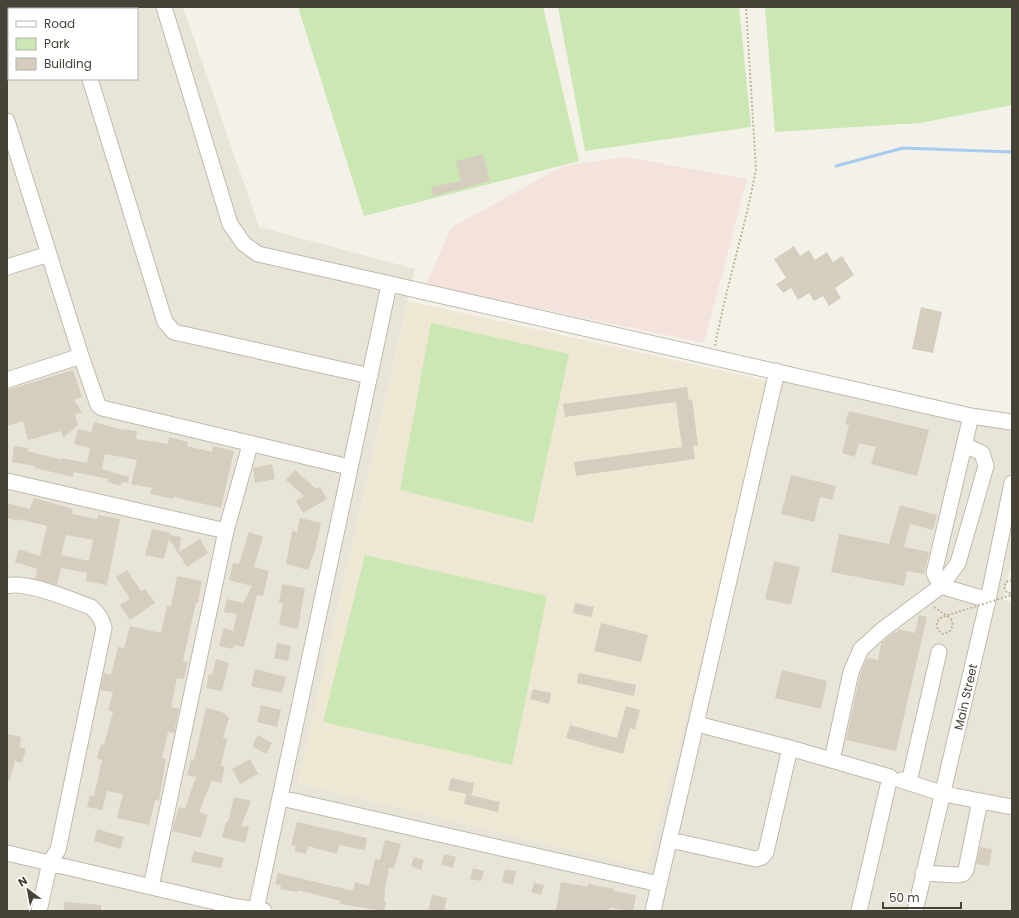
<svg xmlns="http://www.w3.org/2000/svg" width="1019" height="918" font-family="Poppins,sans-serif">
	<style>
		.residential { fill: #e8e4d7; fill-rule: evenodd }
		.education { fill: #ede7d3 }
		.medical { fill: #f4e2dd }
		.green { fill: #cbe7b3 }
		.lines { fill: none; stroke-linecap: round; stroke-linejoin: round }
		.stream { stroke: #a7ccef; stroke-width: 3 }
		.building { fill: #d5cebe; fill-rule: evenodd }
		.minor-casing { stroke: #bfbaab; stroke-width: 17 }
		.path { stroke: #c1b79d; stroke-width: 2; stroke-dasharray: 2 2; stroke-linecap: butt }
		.minor { stroke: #fff; stroke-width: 15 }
		.path-bridge { stroke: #c1b79d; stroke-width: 2; stroke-dasharray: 2 2; stroke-linecap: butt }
		.labels { text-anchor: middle; stroke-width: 4; stroke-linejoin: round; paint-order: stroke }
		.street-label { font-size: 12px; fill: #474237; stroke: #fff }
	</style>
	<rect width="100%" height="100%" fill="#f4f1e9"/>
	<path class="residential" d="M7,7H183L259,227L415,269L298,783L647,868L712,618L774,365L1012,425V560L1003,600L1012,602V911H7ZM9,9H137V79H9Z"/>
	<path class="education" d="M408,301L769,381L712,618L647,868L298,783Z"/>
	<path class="medical" d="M625,157L747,179L704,343L426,285L451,228L563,166Z"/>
	<path class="green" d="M298,7H543L579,161L364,216Z
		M558,7H739L751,127L585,151Z
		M765,7H1012V105L920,123L775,132Z
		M431,323L569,354L533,523L400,490Z
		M365,555L547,596L512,765L323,722Z"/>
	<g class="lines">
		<path class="stream" d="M836,166L903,148L1012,152"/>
	</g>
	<path class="building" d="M483,154L490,181L433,196L431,187L461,181L456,161Z
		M794,246L800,256L809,250L815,260L827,252L833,262L842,256L854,275L835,288L841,298L829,306L823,296L814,301L809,293L798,300L791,288L783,293L776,284L786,278L774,259Z
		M921,307L942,312L933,353L912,349Z
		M73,370L82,397L74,400L82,412L75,414L78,425L63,438L61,431L28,440L23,421L7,426V390Z
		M687,387L689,400L692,399L698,445L693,446L695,459L576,476L574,462L682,447L676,402L565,417L563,404Z
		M849,411L929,430L917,476L871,464L876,447L859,443L855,457L842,453L849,425L845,424Z
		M94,422L119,429L137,431L136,439L168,444L169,437L188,442L187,446L212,452L213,446L234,451L221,508L174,497L173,499L150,494L152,488L131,484L137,460L105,454L102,469L129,477L128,483L122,482L120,486L107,482L108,479L74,472L73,477L35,468V466L12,462L14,446L28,448L27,451L62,460V458L87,463L90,448L74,444L78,429L91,432Z
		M272,464L275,479L255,483L253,468Z
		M295,470L316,489L320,487L327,499L303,513L296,501L304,496L286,480Z
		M791,475L836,486L832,500L820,497L814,522L781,514Z
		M34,498L73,509L72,514L97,519L98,515L120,519L107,585L86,581L87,573L61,568L57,585L35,579L37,569L15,562L19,549L40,556L47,526L18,519V521L7,518V503L30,509ZM66,535L93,540L89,561L61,555Z
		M900,505L937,515L933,530L910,524L904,547L929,552L924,574L907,571L904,586L831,572L839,534L889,544Z
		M300,518L321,523L315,550L308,570L286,564L292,531L297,532Z
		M152,529L170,533V535L181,537L179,552L200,539L208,553L187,567L169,539L164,559L145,555Z
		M249,532L263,537L254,567L269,571L263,596L257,595L244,647L234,645L233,649L219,646L224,628L233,631L237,614L224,612L227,599L243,603L252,586L229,580L233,563L239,564Z
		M774,561L800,567L791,605L765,599Z
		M127,570L141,591L145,589L155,603L130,620L120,605L130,599L116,577Z
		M177,576L202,581L198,603L196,602L183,661L188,662L184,679L177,678L171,707L179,709L174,733L168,732L162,758L166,759L159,801L155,800L149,825L117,818L123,794L107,791L102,810L87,807L90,795L94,796L102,760L97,758L101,744L104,745L113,712L108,710L113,692L100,690L104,673L111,675L118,647L124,648L130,626L161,633L167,606H171Z
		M282,584L305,588L298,629L279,625L283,603H279Z
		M575,603L594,607L591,617L573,613Z
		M919,615L927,617L896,751L846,740L860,675L867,658L878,660L881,643L894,632L897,633L898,629L915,633Z
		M601,623L648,635L641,662L594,651Z
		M277,643L291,646L288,661L274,658Z
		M216,659L229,663L222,691L206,688L209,674L212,675Z
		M255,669L286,677L282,693L251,686Z
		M782,670L827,681L821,709L775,698Z
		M579,673L636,685L634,696L577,683Z
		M533,689L551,693L549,704L530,699Z
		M261,705L281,710L277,727L257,722Z
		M626,706L640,710L635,730L630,728L623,754L566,738L570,725L617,738Z
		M206,708L222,712L229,718L223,738L227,739L221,766L225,767L221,783L212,780L199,812L208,815L201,838L172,831L179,807L185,809L196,777L187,775L191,759L194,760Z
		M8,734L21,737L19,747L26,749L22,763L15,761L10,780H7Z
		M258,735L272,743L266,754L252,746Z
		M250,759L258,774L240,784L232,769Z
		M451,778L474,783L472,795L448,790Z
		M466,794L500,802L498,812L464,804Z
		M234,797L251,801L241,826L249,827L245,843L222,837L226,822H228Z
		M297,822L367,838L365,850L339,845L337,854L308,846L306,854L294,851L296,846L291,845Z
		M97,829L124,837L120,849L94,841Z
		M385,840L401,844L394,869L389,868L385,889L384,901L386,902L384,911L340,904L341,901L298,890V892L280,889L281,885L275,884L278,873L353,891L355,882L369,886L375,859L380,860Z
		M980,847L992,849L989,866L976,864Z
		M194,851L224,858L221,868L191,862Z
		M444,854L456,857L453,868L441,865Z
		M414,857L424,860L421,870L411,866Z
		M473,868L484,871L481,881L470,879Z
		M505,869L516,871L513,885L502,882Z
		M561,882L588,887V884L614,889L613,891L636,895L633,911L610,908L609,911L556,910Z
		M534,883L544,885L541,895L531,892Z
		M432,895L447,898L444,911H428Z
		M64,902L101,905V911H64Z"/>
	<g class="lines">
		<defs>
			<path id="minor" d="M67,7L68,9
				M164,7L230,224L244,244L258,254L971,416L1012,422
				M90,79L165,322L174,332L370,376
				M7,121L81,356L98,405L102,408L349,467
				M7,267L49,254
				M7,380L81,356
				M971,416L934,573L941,586L988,600
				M7,481L226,531
				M7,586C25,580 72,600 91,607C98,613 102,619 104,628L58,850L50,862L39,911
				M697,724L790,748L890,777L859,911
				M832,760L851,672L861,649L882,630L941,586L958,563L986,466L982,453L964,445
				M901,780L944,794L1012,807
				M909,782L939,652
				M281,798L659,884
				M670,840L756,859L762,857L766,852L790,748
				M7,853L232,906L264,911
				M923,873L958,875L963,874L966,870L980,801
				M151,887L226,531L250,445
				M256,910L389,285
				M653,911L777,371
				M915,911L988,600L1012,483"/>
		</defs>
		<use href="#minor" class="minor-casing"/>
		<path class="path" d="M715,346C726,287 745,229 756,169L746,7
			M1012,580L1006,582L1004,587L1007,593H1012
			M934,607L951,619"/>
		<use href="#minor" class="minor"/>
		<path class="path-bridge" d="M951,619L953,625L950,631L943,634L938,630C936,624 936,621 942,617L1012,595"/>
	</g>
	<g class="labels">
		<g class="street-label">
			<text transform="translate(966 697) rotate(-77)" y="4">Main Street</text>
		</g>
	</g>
	<rect width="1019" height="918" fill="none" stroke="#474237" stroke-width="16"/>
	<rect x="8" y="8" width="130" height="72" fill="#ffffff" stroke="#b5b3af"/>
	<rect x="16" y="21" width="20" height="6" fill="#ffffff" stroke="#b5b3af"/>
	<text x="44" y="28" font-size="12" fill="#474237">Road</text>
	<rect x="16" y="38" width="20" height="12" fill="#cbe7b3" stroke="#b5b3af"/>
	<text x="44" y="48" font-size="12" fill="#474237">Park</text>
	<rect x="16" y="58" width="20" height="12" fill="#d5cebe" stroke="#b5b3af"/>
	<text x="44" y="68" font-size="12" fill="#474237">Building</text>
	<g transform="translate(28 890) rotate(328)" stroke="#ffffff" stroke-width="3" paint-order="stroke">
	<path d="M0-3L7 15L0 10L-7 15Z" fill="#474237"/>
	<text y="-6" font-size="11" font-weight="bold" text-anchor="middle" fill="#474237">N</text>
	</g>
	<path d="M883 902v6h78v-6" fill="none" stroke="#474237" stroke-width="2"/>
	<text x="889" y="902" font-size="12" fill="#474237" stroke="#ffffff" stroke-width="3" paint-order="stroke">50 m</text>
</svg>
